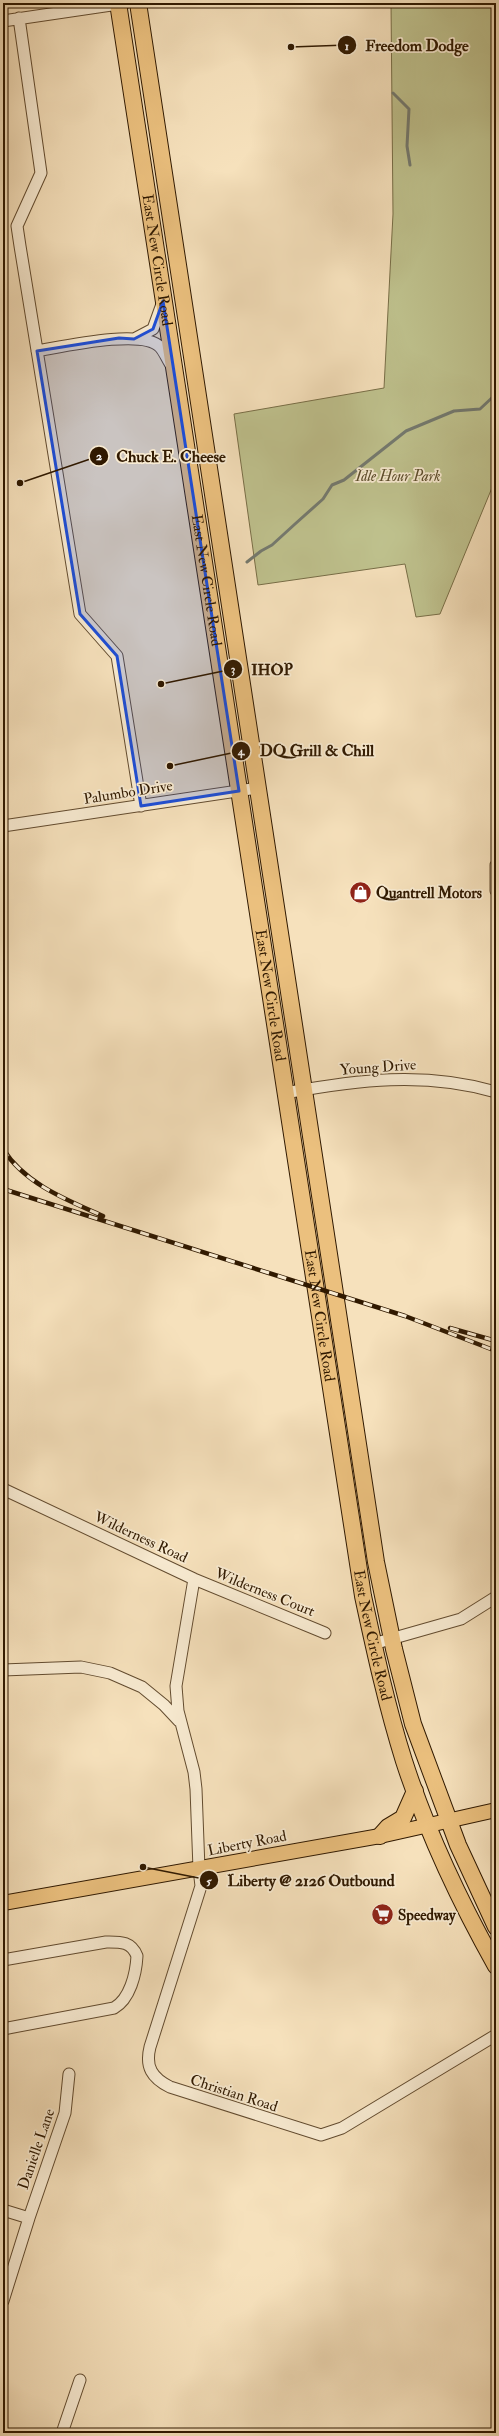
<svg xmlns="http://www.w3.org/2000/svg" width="499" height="2436" font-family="'IM FELL Double Pica',serif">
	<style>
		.green { fill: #bfc28e; stroke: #786e47 }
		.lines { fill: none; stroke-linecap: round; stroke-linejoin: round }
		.stream { stroke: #747a70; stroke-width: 3 }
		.minor-casing { stroke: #624b2f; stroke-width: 13 }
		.major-casing { stroke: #301900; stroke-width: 16 }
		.highway-casing { stroke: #301900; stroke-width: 18 }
		.minor { stroke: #f9ecd3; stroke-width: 11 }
		.major { stroke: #ebc07e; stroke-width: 14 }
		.highway { stroke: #ebc07e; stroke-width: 16 }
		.rail-casing { stroke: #301900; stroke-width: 4.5 }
		.rail { stroke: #f9ecd3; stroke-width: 3; stroke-dasharray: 9; stroke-linecap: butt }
		.marked { fill: #1d4ed8; fill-opacity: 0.2; stroke: #1d4ed8; stroke-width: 3; stroke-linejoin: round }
		.labels { text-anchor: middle; stroke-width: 3.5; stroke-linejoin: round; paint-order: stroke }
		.street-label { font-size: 15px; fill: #301900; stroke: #f9ecd3 }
		.park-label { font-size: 15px; font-style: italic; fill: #5b4c2b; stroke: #f9ecd3 }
		.poi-label { font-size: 15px; font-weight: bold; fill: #301900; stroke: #f9ecd3; text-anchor: start }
		.leader { fill: none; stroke: #301900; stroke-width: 1.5 }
		.callout-dot { fill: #301900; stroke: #f9ecd3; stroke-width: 1.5 }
		.mark-label { font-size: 12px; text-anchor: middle; font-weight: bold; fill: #fff }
		.callout-label { font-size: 16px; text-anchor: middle; font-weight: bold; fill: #301900; stroke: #f9ecd3; stroke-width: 3.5; stroke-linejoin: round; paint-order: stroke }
	</style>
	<rect width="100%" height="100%" fill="#f6e1bc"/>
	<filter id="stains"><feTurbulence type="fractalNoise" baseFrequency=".005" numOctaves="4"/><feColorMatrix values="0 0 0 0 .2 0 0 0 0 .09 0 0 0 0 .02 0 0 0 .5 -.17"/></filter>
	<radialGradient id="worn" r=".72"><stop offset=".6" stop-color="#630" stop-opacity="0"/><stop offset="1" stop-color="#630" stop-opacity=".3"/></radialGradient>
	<path class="green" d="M391,3H496V478L440,614L416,617L405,564L258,585L234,414L384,388L393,214Z"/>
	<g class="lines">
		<path class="stream" d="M393,93L409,109L407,146L410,165
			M247,562L261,551L272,545L295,524L323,499L332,485L344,480L406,431L454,411L480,409L496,394"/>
		<defs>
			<path id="minor" d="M19,18L41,173L17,226L20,246L80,614L117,656L141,806
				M3,21L125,3
				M134,339L153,329L162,304
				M37,351C61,347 143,328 160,347C164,351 167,359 171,365
				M3,826L258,788
				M496,865V891
				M285,1093C357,1080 424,1071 496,1092
				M3,1489L194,1579L325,1633
				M194,1579L176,1686L178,1711L194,1772L196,1789L199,1869L201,1886L150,2047C145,2067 152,2078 170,2087L321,2135L342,2128L496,2035
				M373,1644L461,1619L496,1597
				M3,1670L81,1667L110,1673L142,1687L164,1705L179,1721
				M3,1960L106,1942C120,1942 131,1941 137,1956C136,1974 130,1999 114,2008L3,2029
				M3,2210L29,2218
				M3,2301L29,2218L65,2113L69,2074
				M62,2433L80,2380"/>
			<path id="major" d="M3,1903L380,1836L496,1810"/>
			<g id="highway">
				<path id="s1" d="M118,3L363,1596C375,1652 387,1707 404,1761C427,1832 460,1902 496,1966"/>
				<path d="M138,3L376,1562L394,1649L413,1724L458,1845L496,1927"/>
				<path d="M380,1836L388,1827L403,1818L415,1791"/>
			</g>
		</defs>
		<use href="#minor" class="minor-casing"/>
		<use href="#major" class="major-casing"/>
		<use href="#highway" class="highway-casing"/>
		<use href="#minor" class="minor"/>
		<use href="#major" class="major"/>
		<use href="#highway" class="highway"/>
		<defs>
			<path id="rail" d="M3,1149C25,1184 67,1200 103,1216
				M3,1189L405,1316L496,1351
				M450,1328L496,1341"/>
		</defs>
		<use href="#rail" class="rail-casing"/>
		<use href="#rail" class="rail"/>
	</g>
	<path class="marked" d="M163,301L239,791L141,806L117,656L80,614L37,351L119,338L134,339L153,329Z"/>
	<defs>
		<symbol id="shop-disc" viewBox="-11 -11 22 22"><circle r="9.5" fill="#8f2418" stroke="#f9ecd3"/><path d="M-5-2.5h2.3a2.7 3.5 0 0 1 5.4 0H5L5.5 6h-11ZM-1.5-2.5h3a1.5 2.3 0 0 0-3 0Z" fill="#fff"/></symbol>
		<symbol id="supermarket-disc" viewBox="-11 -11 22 22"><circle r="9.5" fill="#8f2418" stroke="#f9ecd3"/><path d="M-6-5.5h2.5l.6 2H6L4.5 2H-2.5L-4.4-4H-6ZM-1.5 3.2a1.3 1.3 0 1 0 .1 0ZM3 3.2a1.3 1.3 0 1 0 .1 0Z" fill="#fff"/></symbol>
	</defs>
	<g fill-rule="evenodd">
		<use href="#shop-disc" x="348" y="880" width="25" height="25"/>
		<use href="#supermarket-disc" x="370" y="1902" width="25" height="25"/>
	</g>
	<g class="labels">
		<g class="street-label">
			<text dy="5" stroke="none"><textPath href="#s1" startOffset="260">East New Circle Road</textPath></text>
			<text dy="5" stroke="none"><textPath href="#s1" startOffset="584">East New Circle Road</textPath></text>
			<text transform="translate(128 792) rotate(-9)" y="5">Palumbo Drive</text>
			<text dy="5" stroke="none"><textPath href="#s1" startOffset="1004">East New Circle Road</textPath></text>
			<text transform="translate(378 1067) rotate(-4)" y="5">Young Drive</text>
			<text dy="5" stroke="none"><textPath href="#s1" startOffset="1328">East New Circle Road</textPath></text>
			<text transform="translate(141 1537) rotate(25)" y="5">Wilderness Road</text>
			<text transform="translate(265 1592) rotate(22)" y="5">Wilderness Court</text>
			<text dy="5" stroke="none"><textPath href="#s1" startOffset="1652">East New Circle Road</textPath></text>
			<text transform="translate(247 1843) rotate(-11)" y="5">Liberty Road</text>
			<text transform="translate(234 2093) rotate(18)" y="5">Christian Road</text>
			<text transform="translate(36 2149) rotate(-71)" y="5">Danielle Lane</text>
		</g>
		<g class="park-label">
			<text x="398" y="481">Idle Hour Park</text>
		</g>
		<g class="poi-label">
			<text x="376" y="898">Quantrell Motors</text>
			<text x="398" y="1920">Speedway</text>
		</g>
	</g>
	<path class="leader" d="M291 47L347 45M20 483L99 456M161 684L233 669M170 766L241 751M143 1867L209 1880"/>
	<g class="callout-dot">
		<circle cx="291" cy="47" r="4"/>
		<circle cx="20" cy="483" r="4"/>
		<circle cx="161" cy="684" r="4"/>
		<circle cx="170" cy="766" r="4"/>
		<circle cx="143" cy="1867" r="4"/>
		<circle cx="347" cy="45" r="10"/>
		<circle cx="99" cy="456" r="10"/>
		<circle cx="233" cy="669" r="10"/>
		<circle cx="241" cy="751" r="10"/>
		<circle cx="209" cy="1880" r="10"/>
	</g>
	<g class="mark-label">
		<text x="347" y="50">1</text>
		<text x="99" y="460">2</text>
		<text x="233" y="673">3</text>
		<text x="241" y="755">4</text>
		<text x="209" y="1885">5</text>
	</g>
	<g class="callout-label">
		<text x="417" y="51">Freedom Dodge</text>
		<text x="171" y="462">Chuck E. Cheese</text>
		<text x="272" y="675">IHOP</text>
		<text x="317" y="756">DQ Grill &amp; Chill</text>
		<text x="311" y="1886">Liberty @ 2126 Outbound</text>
	</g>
	<rect width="499" height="2436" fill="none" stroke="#f6e1bc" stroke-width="16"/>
	<rect x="4" y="4" width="491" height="2428" fill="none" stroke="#301900" stroke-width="2"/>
	<rect x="8" y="8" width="483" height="2420" fill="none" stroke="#301900"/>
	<rect width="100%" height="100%" filter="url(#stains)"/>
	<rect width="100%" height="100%" fill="url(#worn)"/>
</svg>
